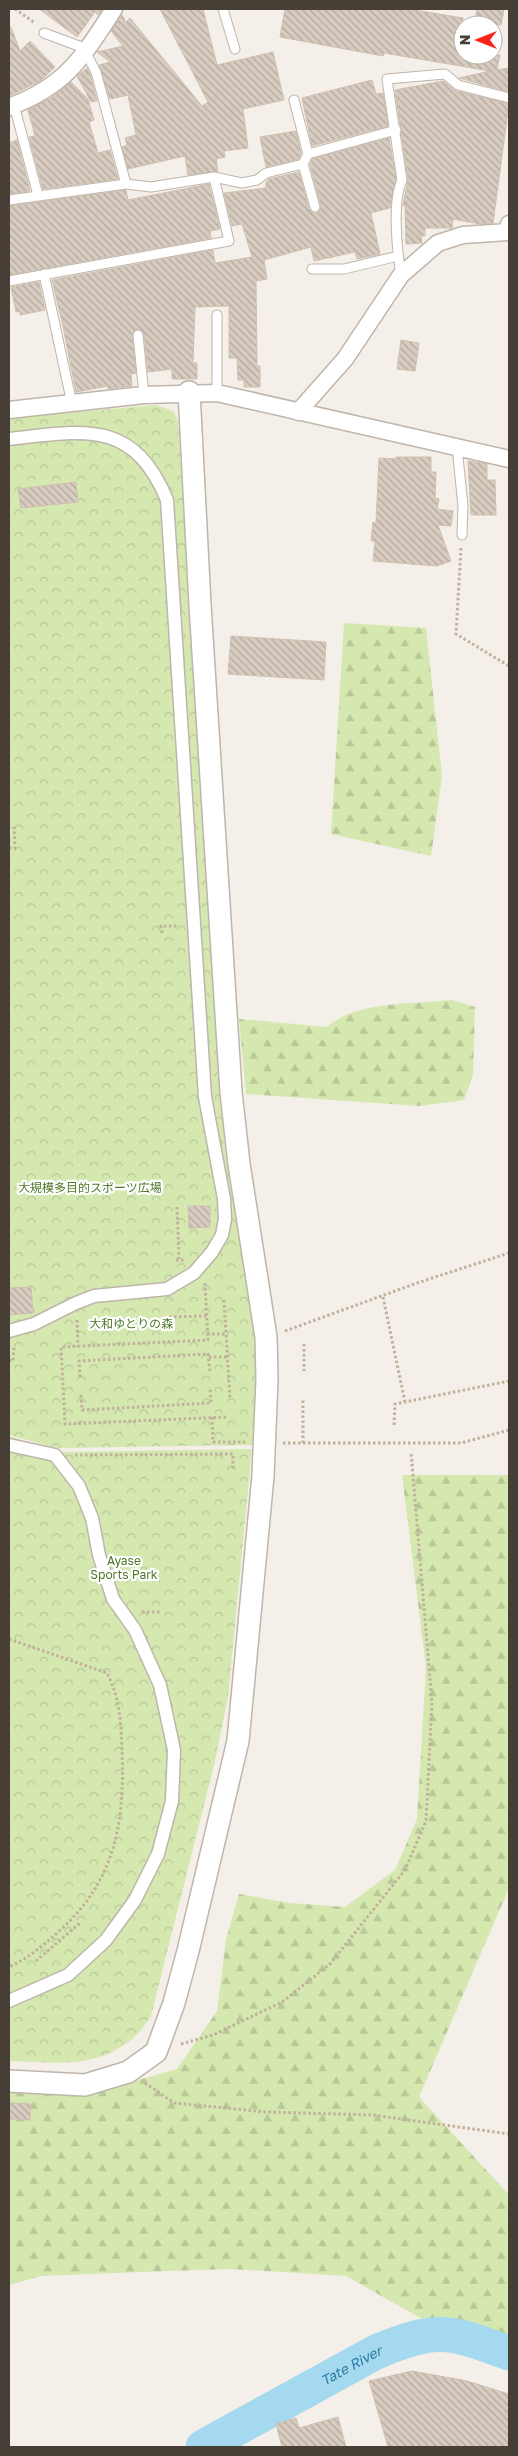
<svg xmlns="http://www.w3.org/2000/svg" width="518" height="2456" font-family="'Golos Text','Noto Sans JP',sans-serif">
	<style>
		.forest { fill: url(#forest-firs) }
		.park { fill: url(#park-crowns) }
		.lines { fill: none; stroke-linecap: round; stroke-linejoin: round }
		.river { stroke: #a4d9f0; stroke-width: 35 }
		.building { fill: url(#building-back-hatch); stroke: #d0c0b0 }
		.service-casing { stroke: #bfb5aa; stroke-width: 11 }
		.pedestrian-casing { stroke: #bfb5aa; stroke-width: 15 }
		.minor-casing { stroke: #bfb5aa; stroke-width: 19 }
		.tertiary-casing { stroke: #bfb5aa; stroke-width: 24 }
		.path { stroke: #c1b09b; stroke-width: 3; stroke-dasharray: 2.5 2.5; stroke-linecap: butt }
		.service { stroke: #fff; stroke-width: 9 }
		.pedestrian { stroke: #fff; stroke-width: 12 }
		.minor { stroke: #fff; stroke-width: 16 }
		.tertiary { stroke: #fff; stroke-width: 21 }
		.labels { text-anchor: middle; stroke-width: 4.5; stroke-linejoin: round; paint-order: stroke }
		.park-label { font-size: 12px; fill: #507929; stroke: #fff }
		.water-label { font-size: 14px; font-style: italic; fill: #2c7da3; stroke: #fff }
	</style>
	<defs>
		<pattern id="forest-firs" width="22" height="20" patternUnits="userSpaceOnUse" patternTransform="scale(1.25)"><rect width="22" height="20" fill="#d5e8b0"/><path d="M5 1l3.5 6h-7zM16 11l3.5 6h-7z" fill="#b8c898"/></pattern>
		<pattern id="park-crowns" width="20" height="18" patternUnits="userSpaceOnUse" patternTransform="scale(1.25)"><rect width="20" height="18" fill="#d5e8b0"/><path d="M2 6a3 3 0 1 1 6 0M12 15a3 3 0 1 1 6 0" fill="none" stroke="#b8c898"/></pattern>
		<pattern id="building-back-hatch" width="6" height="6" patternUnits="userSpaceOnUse" patternTransform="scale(1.25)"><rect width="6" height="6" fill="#d8ccc0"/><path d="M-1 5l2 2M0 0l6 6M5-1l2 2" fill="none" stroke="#b1a79d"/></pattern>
	</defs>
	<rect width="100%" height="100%" fill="#f4efe8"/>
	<path class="forest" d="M344,623L426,628L442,776L431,856L331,834Z
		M452,1000L475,1007L473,1075L464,1100L419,1106L246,1094L239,1019L327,1027C355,1001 416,1004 452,1000Z
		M402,1475H509V1888L419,2097L509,2195V2368L346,2276L232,2269L168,2271L41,2276L9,2285V2075L135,2081L177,2069L217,2011L226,1940L239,1894L290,1903L345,1907L395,1870L417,1819L426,1667Z"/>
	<path class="park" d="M156,405L173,411L178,421L225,1151L254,1317L258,1394L254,1445L57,1448L9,1435V844L11,831H9V418Z
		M9,1436L57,1452L252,1449L228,1697L215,1761L151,2016C145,2024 139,2034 131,2040C92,2070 55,2062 9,2061Z"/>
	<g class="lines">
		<path class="river" id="s1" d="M203,2447L376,2352C439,2326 448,2331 509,2353"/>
	</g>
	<path class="building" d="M39,9H102L98,15L95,12L77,37Z
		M160,9H203L217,65L273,52L284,100L243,109L248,148L224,151L225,157L216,159L218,171L188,175L185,156L128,169L122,147L127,145L125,138L136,135L128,95L110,99L99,65L110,62L97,52L123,46L111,31L122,15L126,22L130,18L202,106L208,102Z
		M285,9H408L463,18V55H500L497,70L509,68V92L459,78L490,71L384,53L383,56L280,37Z
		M477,9H504L501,25H474Z
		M9,27H11L20,51L30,41L55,67L40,81L9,96Z
		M87,68L90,74L97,101L91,102L77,76Z
		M372,80L376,94L383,93L388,126L312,146L302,98Z
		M443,81L456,91L509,104L493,223L480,224L453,219L452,228H425V236H421L422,243L406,244L405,205L403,206L408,179L395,90Z
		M71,82L88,99L94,120L89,122L98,153L110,150L118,179L43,189L29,137L35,136L28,110L51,98Z
		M296,131L301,153L299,159L266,167L260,137Z
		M389,138L396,179L390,208L371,213L380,254L357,259L355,252L314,261L311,247L264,260L267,279L256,281L257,366H260V387H244V380H238L237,358H229V306L195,307L193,363H197V379H172V369L148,372L144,334L141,330L137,329L132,335L136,373L131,374L132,386L108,389V386L76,392L63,326L52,280L213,250L215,263L252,257L242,224L232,226L224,193L266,188V182L269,179L299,172L309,209L313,213H317L321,206L310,165L312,159Z
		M17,140L30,191L9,194V143Z
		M209,184L220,229L210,231L211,238L9,275V206L126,190L128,200Z
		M39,282L45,310L20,315V311L16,312L11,287Z
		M401,340L419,343L415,371L397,369Z
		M396,457H431V472H436L435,498L439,499L437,509L453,511L451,526L438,525L451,561L437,566L373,561L375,541H371L373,522L376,523L379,458L396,459Z
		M468,461L487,464V480H495L496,515H471Z
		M76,482L78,502L21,508L18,489Z
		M231,636L326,642L324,680L228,674Z
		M188,1206H210V1227L189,1228Z
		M31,1287L33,1313L9,1315V1288Z
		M9,2103L31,2104L30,2120L9,2119Z
		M412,2371L467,2381L509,2394V2447H388L369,2381Z
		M338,2417L346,2447H282L276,2424L296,2418L299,2428Z"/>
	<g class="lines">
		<defs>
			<path id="service" d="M223,9L235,49
				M44,33L79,46L86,53L96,72L126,184L151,187L214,177L242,183L257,180L266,173L303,164L308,154L396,130
				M294,100L308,154
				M14,105L38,195
				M303,164L315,207
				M9,200L126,184
				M312,269H344L398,256
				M44,274L72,404
				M401,275C397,250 392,202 402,180L387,79L445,74L458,85L509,98
				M9,281L229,241L214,177
				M217,315V393
				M138,335L144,395
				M457,447L463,506L462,535"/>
			<path id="pedestrian" d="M9,439C83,431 133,418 167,500L205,1097L224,1199L225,1219L222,1235L212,1252L194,1273L167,1289L94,1296L76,1303L34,1324L9,1331
				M9,1445L55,1455L79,1486L92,1518L99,1555L113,1599L135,1630L160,1685L174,1750L172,1801L158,1854L135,1900L106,1940L68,1975L9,2001"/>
			<path id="minor" d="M9,107C66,86 82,58 114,9
				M9,410L144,395L217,393L509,459
				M298,412L345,359L401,275L438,243L463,235L508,232L509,224"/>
			<path id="tertiary" d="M9,2081L85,2085L128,2072L156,2052L174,2003L188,1951L238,1741L263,1476L267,1379L266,1337L239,1164L231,1092L200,605L189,392"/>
		</defs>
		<use href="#service" class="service-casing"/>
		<use href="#pedestrian" class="pedestrian-casing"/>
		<use href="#minor" class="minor-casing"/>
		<use href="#tertiary" class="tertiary-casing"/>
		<path class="path" d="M15,9L35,23
			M461,548L456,634L509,666
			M9,848H15L14,827
			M162,933L161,926H179
			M177,1207L179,1259
			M176,1260H185
			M205,1283L208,1340L61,1347L65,1424L228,1417
			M383,1297L405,1402
			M224,1300L230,1399
			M169,1317L206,1316
			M77,1320L78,1347
			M285,1331L417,1283L509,1253
			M207,1334H226
			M304,1344V1371
			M209,1357H228
			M9,1360L13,1361L14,1346
			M80,1377L79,1361L208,1354L210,1371
			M81,1395L82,1410L211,1403L210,1387
			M212,1417L213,1442H245
			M394,1425L395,1404L509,1381
			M283,1443H461L509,1430
			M303,1443V1400
			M75,1455L233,1454V1471
			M142,1612H161
			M9,1639L107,1673C120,1698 121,1723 122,1751C125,1823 115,1882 58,1932C42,1947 28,1958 9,1967
			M36,1961L80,1923
			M181,2044L213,2035L282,2002L330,1964L405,1870L426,1821L432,1703L411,1452
			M145,2083L174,2103L267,2112L373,2115L509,2134"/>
		<use href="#service" class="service"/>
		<use href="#pedestrian" class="pedestrian"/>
		<use href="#minor" class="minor"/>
		<use href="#tertiary" class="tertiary"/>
	</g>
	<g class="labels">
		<g class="park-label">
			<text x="90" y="1192">大規模多目的スポーツ広場</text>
			<text x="131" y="1328">大和ゆとりの森</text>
			<text x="124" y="1565">Ayase<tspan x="124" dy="14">Sports Park</tspan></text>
		</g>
		<g class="water-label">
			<text dy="5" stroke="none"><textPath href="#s1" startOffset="169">Tate River</textPath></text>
		</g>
	</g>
	<rect width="518" height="2456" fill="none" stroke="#473f36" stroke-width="20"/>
	<g transform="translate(478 40) rotate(270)"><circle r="24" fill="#ffffff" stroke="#b5b2af"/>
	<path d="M0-4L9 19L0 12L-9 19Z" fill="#f92419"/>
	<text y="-8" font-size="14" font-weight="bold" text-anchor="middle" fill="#473f36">N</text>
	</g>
</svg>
